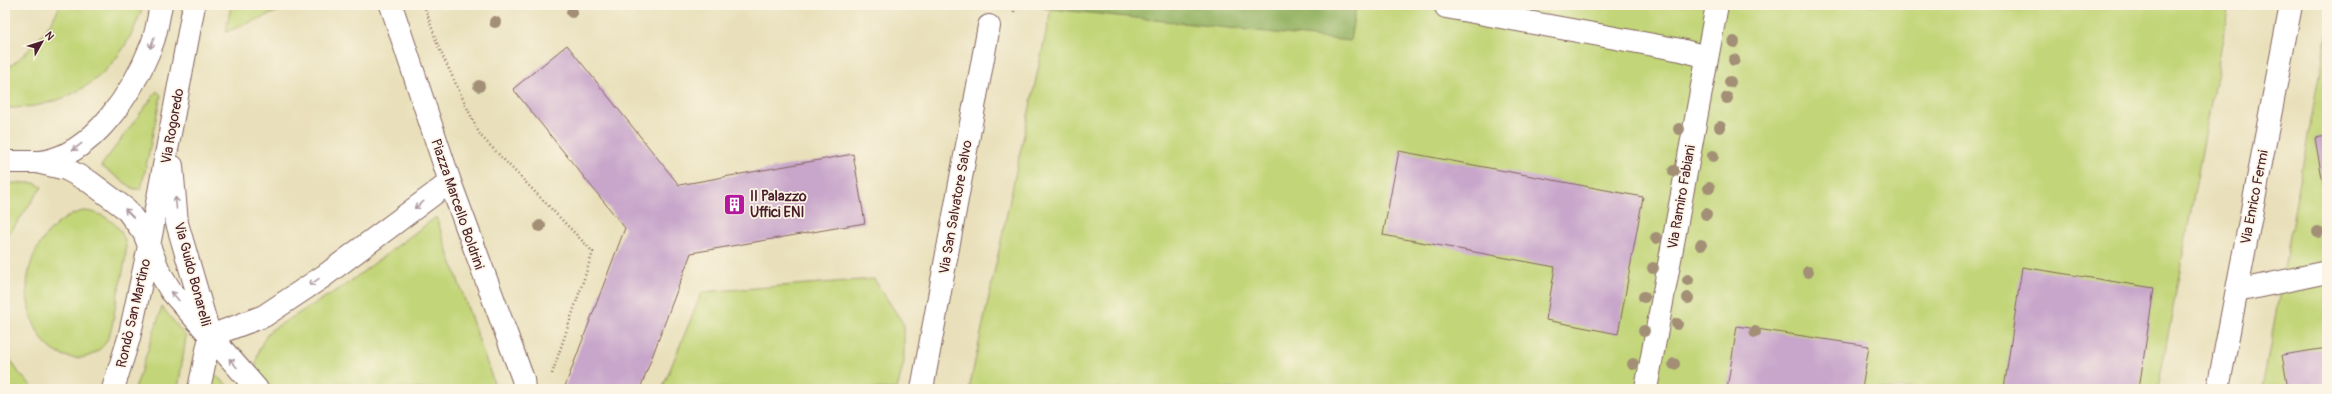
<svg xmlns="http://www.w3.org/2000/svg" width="2332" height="394" font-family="Pangolin,sans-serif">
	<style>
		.green { fill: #c2d578; stroke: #867a52 }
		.forest { fill: #99b668; stroke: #726a4a }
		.building { fill: #c8a6cb }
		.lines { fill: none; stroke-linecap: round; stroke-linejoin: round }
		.minor-casing { stroke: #82635d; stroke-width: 24 }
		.path { stroke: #82635d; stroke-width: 2.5; stroke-dasharray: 1 3; stroke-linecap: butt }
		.minor { stroke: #fff; stroke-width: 22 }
		.tree { fill: #a28f76 }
		.oneway { stroke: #ae9aa0 }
		.labels { text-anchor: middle; stroke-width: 3.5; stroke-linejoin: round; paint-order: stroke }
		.street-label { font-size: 14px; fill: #4a1f2b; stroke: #fcf5e5 }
		.poi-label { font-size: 14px; font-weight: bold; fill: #4a1f2b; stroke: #fcf5e5; text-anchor: start }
	</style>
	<rect width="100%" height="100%" fill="#fcf5e5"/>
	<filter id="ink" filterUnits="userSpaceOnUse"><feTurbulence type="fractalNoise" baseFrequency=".025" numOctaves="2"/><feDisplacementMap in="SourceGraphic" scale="8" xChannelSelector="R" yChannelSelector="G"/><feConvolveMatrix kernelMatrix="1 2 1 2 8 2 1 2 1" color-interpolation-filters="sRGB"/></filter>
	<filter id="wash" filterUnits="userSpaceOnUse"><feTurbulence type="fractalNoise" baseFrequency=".012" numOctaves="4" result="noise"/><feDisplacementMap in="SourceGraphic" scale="16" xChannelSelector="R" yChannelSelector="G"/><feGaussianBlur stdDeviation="0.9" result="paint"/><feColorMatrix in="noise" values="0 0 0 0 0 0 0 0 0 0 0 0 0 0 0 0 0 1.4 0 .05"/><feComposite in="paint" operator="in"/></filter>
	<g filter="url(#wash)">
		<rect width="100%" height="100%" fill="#e9e0bb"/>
		<path class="green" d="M60,5H143C123,71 74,109 5,108V70C26,55 50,30 60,5Z
			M231,5H293L226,32Z
			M1052,5H2229L2158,389H969Z
			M2327,32V389H2262Z
			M157,91L161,95L142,185L140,189H134L101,166Z
			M16,183H35L42,187L5,240V184Z
			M84,211C103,212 125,226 126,248C126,264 120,282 117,298C114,312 113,330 106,342C88,369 52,359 39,334C19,299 24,254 55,226C63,219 72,213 84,211Z
			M436,217L496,389H274C269,385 261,380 258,374C252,362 262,339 271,330L344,286Z
			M874,279L904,325V362L897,389H662L702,292Z
			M162,307L186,337L178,389H135Z
			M5,351L19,373L35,389H10L5,369Z
			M209,370L227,385V389H205Z"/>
		<path class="forest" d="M1044,5H1356L1350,41L1043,8Z"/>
		<g id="blocks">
			<path class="building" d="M567,45L679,185L853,154L865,223L691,253L640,389H564L625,228L513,89Z
				M2327,136V194L2325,195L2315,138Z
				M1399,151L1643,197L1618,334L1546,320L1555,267L1383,235Z
				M2022,267L2154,288L2139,389H2004Z
				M1737,326L1869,346L1862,389H1727Z
				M2327,348V389H2288L2282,355Z"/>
		</g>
	</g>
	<g filter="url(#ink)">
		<use href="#blocks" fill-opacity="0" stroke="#82635d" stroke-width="1"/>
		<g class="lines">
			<defs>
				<path id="minor" d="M391,5L450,182L523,379L524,389
					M1446,7L1681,50L1707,57
					M5,162H37L66,169L90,182L126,209L144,233L159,271L171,291L257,389
					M40,162C93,156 134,90 152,44C157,32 158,18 161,5
					M172,166L177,223L210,336L199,389
					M2237,291L2327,272
					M210,336L264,316L324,276L450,182
					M113,389L129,338L149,246L194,5
					M922,389L989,26
					M1646,389L1717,5
					M2218,389L2291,5"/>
			</defs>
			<use href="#minor" class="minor-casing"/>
			<path class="path" d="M424,5L438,46L480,135L593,252L552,374
				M1014,12L1015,5"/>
			<use href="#minor" class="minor"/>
		</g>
		<g class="tree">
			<circle cx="572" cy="12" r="6"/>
			<circle cx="495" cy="22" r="6"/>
			<circle cx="1734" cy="42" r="6"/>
			<circle cx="1734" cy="60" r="6"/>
			<circle cx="1730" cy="82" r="6"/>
			<circle cx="479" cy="86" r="6"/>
			<circle cx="1727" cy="98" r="6"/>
			<circle cx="1720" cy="127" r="6"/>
			<circle cx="1679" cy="129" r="6"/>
			<circle cx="1713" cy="156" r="6"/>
			<circle cx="1674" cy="171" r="6"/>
			<circle cx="1709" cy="188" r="6"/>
			<circle cx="1706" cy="214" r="6"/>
			<circle cx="540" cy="226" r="6"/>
			<circle cx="2318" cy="232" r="6"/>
			<circle cx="1656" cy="238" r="6"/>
			<circle cx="1701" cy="245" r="6"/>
			<circle cx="1653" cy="268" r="6"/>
			<circle cx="1808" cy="272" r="6"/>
			<circle cx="1688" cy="280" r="6"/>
			<circle cx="1644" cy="297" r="6"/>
			<circle cx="1688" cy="298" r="6"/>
			<circle cx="1677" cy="324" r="6"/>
			<circle cx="1644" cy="331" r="6"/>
			<circle cx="1755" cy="332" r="6"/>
			<circle cx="1633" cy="364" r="6"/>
			<circle cx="1674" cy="364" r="6"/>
		</g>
		<defs><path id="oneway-shaft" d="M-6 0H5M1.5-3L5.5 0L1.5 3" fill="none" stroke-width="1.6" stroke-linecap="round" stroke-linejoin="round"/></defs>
		<g class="oneway">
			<use href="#oneway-shaft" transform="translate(152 43) rotate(110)"/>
			<use href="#oneway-shaft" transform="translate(77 147) rotate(143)"/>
			<use href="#oneway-shaft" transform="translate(176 203) rotate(-95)"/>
			<use href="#oneway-shaft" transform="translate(419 205) rotate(143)"/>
			<use href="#oneway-shaft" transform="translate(129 213) rotate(-135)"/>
			<use href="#oneway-shaft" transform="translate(314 282) rotate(146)"/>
			<use href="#oneway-shaft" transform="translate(175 296) rotate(-130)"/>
			<use href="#oneway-shaft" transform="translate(233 363) rotate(-131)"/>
		</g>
	</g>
	<defs>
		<symbol id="building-square" viewBox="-11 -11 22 22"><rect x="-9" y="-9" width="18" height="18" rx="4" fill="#b5179e" stroke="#fcf5e5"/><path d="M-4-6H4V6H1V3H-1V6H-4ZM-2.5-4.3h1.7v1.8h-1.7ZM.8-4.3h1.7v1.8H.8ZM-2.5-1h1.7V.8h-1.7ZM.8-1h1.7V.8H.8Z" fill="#fff"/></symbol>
	</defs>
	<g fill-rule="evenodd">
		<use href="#building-square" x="722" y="192" width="25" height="25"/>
	</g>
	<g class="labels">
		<g class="street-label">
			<text transform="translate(172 126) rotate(-80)" y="5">Via Rogoredo</text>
			<text transform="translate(1681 197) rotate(-80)" y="5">Via Ramiro Fabiani</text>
			<text transform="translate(2254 197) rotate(-79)" y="5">Via Enrico Fermi</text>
			<text transform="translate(458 204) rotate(71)" y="5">Piazza Marcello Boldrini</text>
			<text transform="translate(955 207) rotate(-80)" y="5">Via San Salvatore Salvo</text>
			<text transform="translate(193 274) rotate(75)" y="5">Via Guido Bonarelli</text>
			<text transform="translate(133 313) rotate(-77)" y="5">Rondò San Martino</text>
		</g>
		<g class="poi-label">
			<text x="750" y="201">II Palazzo<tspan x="750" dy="16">Uffici ENI</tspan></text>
		</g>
	</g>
	<rect width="2332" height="394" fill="none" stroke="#fcf5e5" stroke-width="20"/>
	<g transform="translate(42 42) rotate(51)" stroke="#fcf5e5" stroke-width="3" paint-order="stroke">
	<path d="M0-3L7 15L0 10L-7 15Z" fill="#4a1f2b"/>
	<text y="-6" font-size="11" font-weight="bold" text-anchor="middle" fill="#4a1f2b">N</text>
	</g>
</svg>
